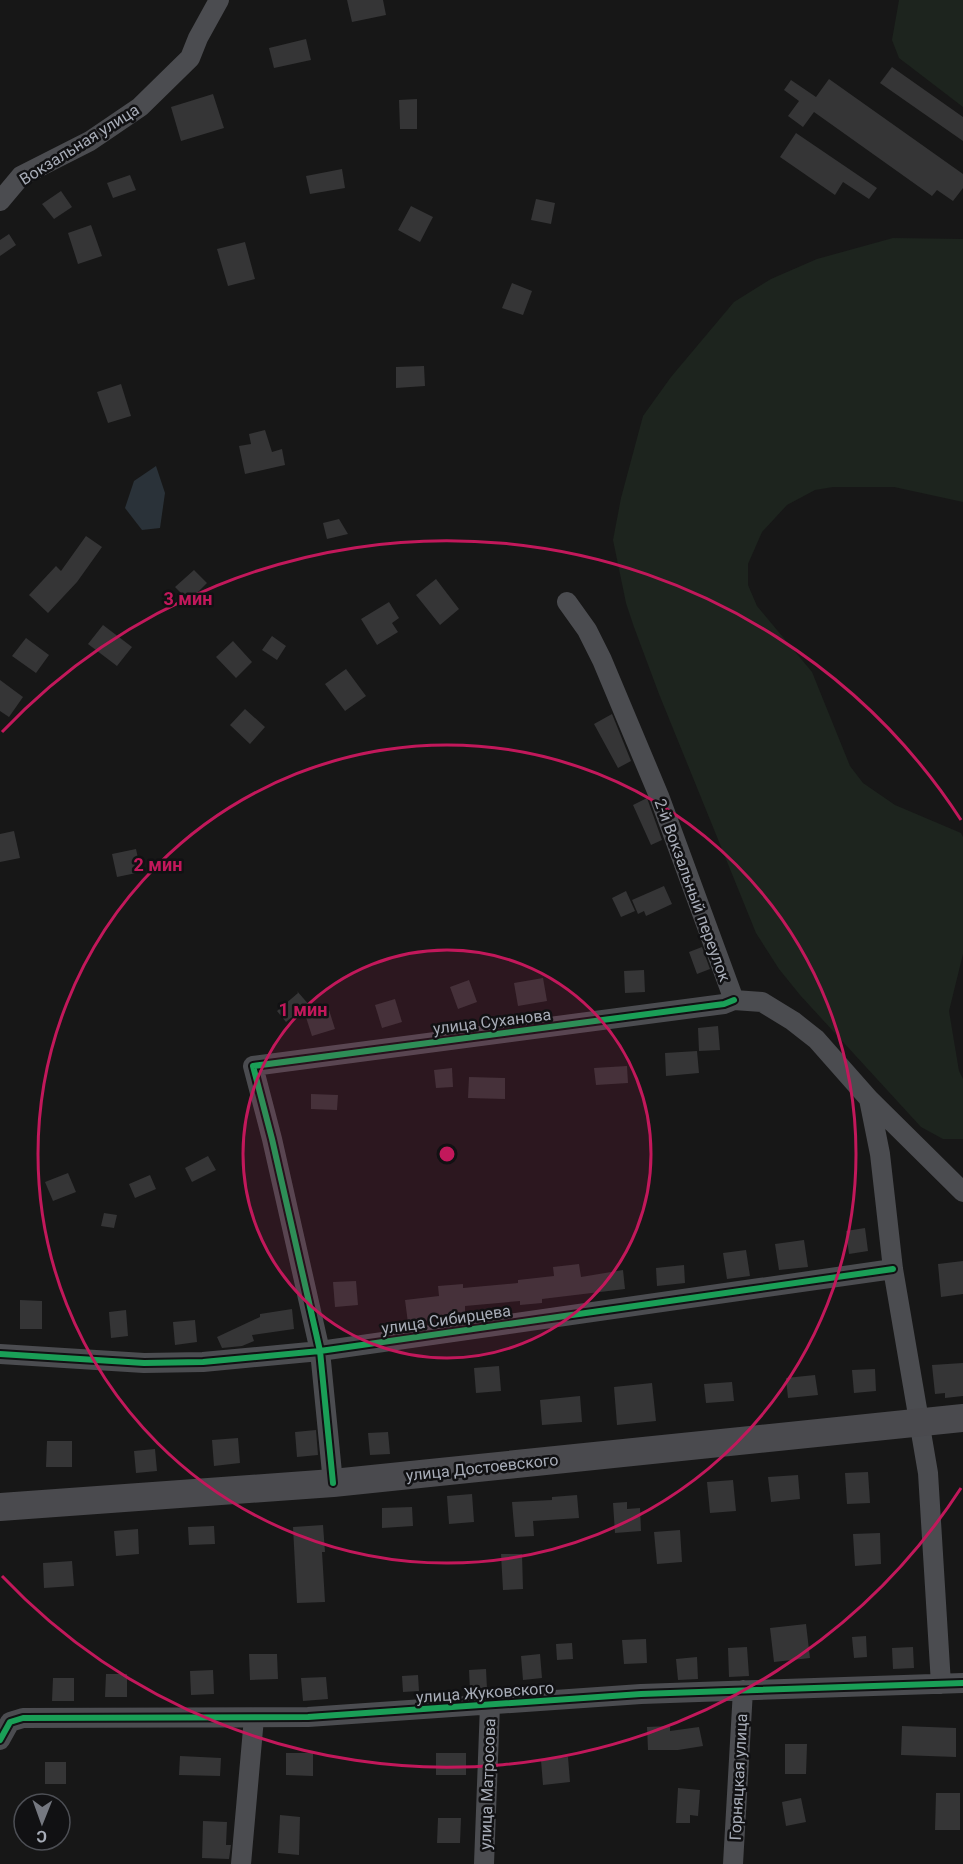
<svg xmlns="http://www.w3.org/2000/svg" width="963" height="1864" font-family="Roboto,sans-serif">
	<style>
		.green { fill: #1d241e }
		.water { fill: #2a3239 }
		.building { fill: #353536 }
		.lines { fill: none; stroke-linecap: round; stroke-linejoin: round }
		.minor { stroke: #4b4c50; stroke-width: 20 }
		.secondary { stroke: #4a4a4e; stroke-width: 28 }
		.cycleway-casing { stroke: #111113; stroke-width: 10 }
		.cycleway { stroke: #1a9f57; stroke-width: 6 }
		.ring { fill: none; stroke: #c2185b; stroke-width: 3 }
		.labels { text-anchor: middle; stroke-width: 5; stroke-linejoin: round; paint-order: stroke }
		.street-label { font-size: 16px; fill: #a8adb8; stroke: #111113 }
		.centre { fill: #c2185b; stroke: #111113; stroke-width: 3 }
		.ring-label { font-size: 18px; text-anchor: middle; font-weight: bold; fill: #c2185b; stroke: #111113; stroke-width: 5; stroke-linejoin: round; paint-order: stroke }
	</style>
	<rect width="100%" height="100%" fill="#171717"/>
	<path class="green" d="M899,0H963V107L899,58L892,40Z
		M893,238L963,239V502L894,487H833L815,490L787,505L762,532L748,564V585L757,606L812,672L850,766L863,783L895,805L961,833L963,837V954L949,1011L959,1071L963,1079V1139H943L921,1127L800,995L779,969L756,933L659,694L634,627L626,603L613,540L621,498L643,416L671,377L734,302L771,279L817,259Z"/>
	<path class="water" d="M156,466L165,493L160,528L142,530L125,508L134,481Z"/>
	<path class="building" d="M347,0H383L386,15L352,22Z
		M306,39L311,60L274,68L269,48Z
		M892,67L963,117V141L880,83Z
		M829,79L963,174V188L953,201L937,190L932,196L814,112L803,127L788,116L799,101L784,90L791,80L816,97Z
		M213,94L224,128L181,141L171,107Z
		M417,99V129H400L399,100Z
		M796,133L877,188L869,199L843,182L835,195L780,157Z
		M342,169L345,188L310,194L306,176Z
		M130,175L136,190L113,198L107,183Z
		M61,191L72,207L54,219L42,204Z
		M536,199L555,203L551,224L531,220Z
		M411,206L433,217L420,242L398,230Z
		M91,225L102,256L78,264L68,233Z
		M9,234L16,245L0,256V240Z
		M245,242L255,279L228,286L217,249Z
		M512,283L532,291L523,315L502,308Z
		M424,366L425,386L396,388V367Z
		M121,384L131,416L108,423L97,392Z
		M265,430L272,452L282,449L285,465L245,474L239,446L251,444L249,434Z
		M339,519L348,534L327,539L323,523Z
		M86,536L102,547L77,582L48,613L29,595L56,566L61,571Z
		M194,570L207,583L189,601L175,587Z
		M436,579L459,609L440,625L416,595Z
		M389,602L399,618L392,623L398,632L377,645L361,619Z
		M103,625L132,647L117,666L88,644Z
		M272,636L286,646L277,660L262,650Z
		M26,638L49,655L36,673L12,656Z
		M233,641L252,662L236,678L216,657Z
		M346,669L366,696L345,711L325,684Z
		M0,680L23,697L9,717L0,711Z
		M245,709L265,727L250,744L230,725Z
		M612,714L631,761L618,768L594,724Z
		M647,798L662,840L651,845L633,805Z
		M14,831L20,858L0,862V834Z
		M136,849L141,872L117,877L112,854Z
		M664,886L672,904L646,916L644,911L638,914L632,900Z
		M626,891L635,911L621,917L612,898Z
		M702,947L710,969L697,974L689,952Z
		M644,970L645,992L625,993L624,971Z
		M543,978L547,1001L518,1006L514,983Z
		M469,980L477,1002L458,1009L450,987Z
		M297,991L317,1014L329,1010L335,1029L312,1036L303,1008L286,1022L277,1011L298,993Z
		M395,999L402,1022L382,1028L375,1005Z
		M718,1026L720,1050L699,1051L698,1028Z
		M697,1051L699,1073L666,1076L665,1053Z
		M627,1066L628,1083L596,1085L594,1068Z
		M452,1068L453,1087L436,1088L434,1070Z
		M469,1077L505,1078V1099L468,1098Z
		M311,1094L338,1095L337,1110L311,1109Z
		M208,1156L216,1170L192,1182L185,1168Z
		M68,1173L76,1192L53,1201L45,1182Z
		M150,1175L156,1189L135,1198L129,1184Z
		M104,1213L117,1215L114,1228L101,1226Z
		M865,1228L868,1251L849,1254L846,1231Z
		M804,1240L808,1267L779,1270L775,1244Z
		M746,1250L750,1276L727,1279L723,1253Z
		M963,1261V1294L941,1297L938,1264Z
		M579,1264L581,1277L623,1270L625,1289L542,1299V1303L520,1305V1301L465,1306V1313L430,1316L431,1320L408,1323L405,1300L439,1296L438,1286L463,1284V1288L518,1283V1280L554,1276L553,1267Z
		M684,1265L685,1283L657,1286L656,1268Z
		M356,1281L358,1305L335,1307L333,1282Z
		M20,1300L42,1301V1329H20Z
		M292,1309L294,1329L252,1335L254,1341L242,1346L222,1348L217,1337L260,1317V1314Z
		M126,1310L128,1336L111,1338L109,1312Z
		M195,1320L197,1342L175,1345L173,1322Z
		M963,1363V1396L945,1398V1393L935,1394L932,1365Z
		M499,1366L501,1391L476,1393L474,1368Z
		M875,1369L876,1391L854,1393L852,1370Z
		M815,1375L818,1395L788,1398L786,1378Z
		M732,1382L734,1401L706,1403L704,1384Z
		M652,1383L656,1421L617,1425L614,1387Z
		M580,1396L582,1422L542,1425L540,1400Z
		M316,1430L318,1455L297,1457L295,1432Z
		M388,1432L390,1454L370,1455L368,1433Z
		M238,1438L240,1463L214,1466L212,1440Z
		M47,1441H72V1467H46Z
		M155,1449L157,1471L136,1473L134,1451Z
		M868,1472L870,1503L847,1504L845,1473Z
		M798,1475L800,1499L771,1502L768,1477Z
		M733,1480L736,1511L710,1513L707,1482Z
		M472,1494L474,1522L449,1524L447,1496Z
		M577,1495L579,1518L533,1521L534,1536L515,1537L512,1502L552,1500V1497Z
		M627,1502V1509L640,1508L641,1531L615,1533L613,1503Z
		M412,1507L413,1526L382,1528V1508Z
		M323,1525L325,1552H322L325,1602L297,1603L293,1527Z
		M214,1526L215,1544L189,1545L188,1527Z
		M138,1529L139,1554L116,1556L114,1531Z
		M680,1530L682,1562L657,1564L654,1532Z
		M880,1533L881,1564L855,1566L853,1534Z
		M501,1554H522L523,1589L503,1590Z
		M72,1561L74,1586L44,1588L43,1563Z
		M806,1624L810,1658L774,1662L770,1628Z
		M866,1636L867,1657L854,1658L852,1637Z
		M646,1639L647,1663L624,1664L622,1640Z
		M572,1643L573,1659L557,1660L556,1644Z
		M747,1647L749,1676L729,1677L728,1648Z
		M913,1647L914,1668L893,1669L892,1648Z
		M249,1654H277L278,1679L250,1680Z
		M540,1654L542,1678L523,1680L521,1656Z
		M697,1657L698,1679L678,1680L676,1659Z
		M486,1669L487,1689L470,1691L469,1670Z
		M213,1670L214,1694L191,1695L190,1671Z
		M106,1674H127V1697H105Z
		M418,1675L419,1691L403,1692L402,1676Z
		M326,1677L328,1699L303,1701L301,1678Z
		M53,1678H74V1701H52Z
		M670,1726V1731L699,1727L703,1746L678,1750H648L647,1727Z
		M902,1726L956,1728V1757L901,1755Z
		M785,1744H807L806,1774H785Z
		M286,1753H313V1776L286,1775Z
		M436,1753H466V1775H436Z
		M180,1756L221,1758L220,1776L179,1775Z
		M568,1757L570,1782L543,1785L541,1760Z
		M45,1762H66V1784H45Z
		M678,1788L700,1790L698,1816L690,1815V1823H676Z
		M936,1793H960V1830H935Z
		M801,1798L806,1822L786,1826L782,1802Z
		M280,1815L300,1817L299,1855L278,1853Z
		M438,1818H461L460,1843H437Z
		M203,1821L227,1822L226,1845H231L229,1859L202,1858Z"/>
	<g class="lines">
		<path class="minor" d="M0,201L21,176L90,141L140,107L190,58L198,38L219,0
			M567,602L587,630L602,660L659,796L734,1000L762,1002L793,1021L816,1039L869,1099L963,1192
			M869,1099L880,1154L893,1269L928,1473L941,1684
			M0,1354L144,1363L203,1362L320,1351L893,1269
			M333,1483L320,1351L272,1139L253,1066L724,1004L734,1000
			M0,1740L10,1722L23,1718L308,1717L641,1694L963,1683
			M241,1864L254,1718
			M484,1864L490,1705
			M733,1864L743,1690"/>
		<path class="secondary" d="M0,1507L333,1483L963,1418"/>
		<defs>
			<path id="cycleway" d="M0,1354L144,1363L203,1362L320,1351L893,1269
				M333,1483L320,1351L272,1139L253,1066L724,1004L734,1000
				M0,1740L10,1722L23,1718L308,1717L641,1694L963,1683"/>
		</defs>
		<use href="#cycleway" class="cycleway-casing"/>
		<use href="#cycleway" class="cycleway"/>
	</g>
	<circle cx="447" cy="1154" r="204" fill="#c2185b" fill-opacity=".12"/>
	<g class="ring">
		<circle cx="447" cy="1154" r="204"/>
		<circle cx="447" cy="1154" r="409"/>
		<path d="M961 1488A613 613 0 0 1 2 1576M2 732A613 613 0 0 1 961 820"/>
	</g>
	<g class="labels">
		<g class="street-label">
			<text transform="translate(79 144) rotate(-32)" y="6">Вокзальная улица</text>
			<text transform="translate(693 890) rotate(70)" y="6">2-й Вокзальный переулок</text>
			<text transform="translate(492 1021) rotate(-7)" y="6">улица Суханова</text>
			<text transform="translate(446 1319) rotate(-8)" y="6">улица Сибирцева</text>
			<text transform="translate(482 1467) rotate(-6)" y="6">улица Достоевского</text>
			<text transform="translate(485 1692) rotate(-4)" y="6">улица Жуковского</text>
			<text transform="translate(738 1777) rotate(-87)" y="6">Горняцкая улица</text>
			<text transform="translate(487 1784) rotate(-88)" y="6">улица Матросова</text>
		</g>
	</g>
	<circle cx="447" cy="1154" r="9" class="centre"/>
	<g class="ring-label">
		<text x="188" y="605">3 мин</text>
		<text x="158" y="871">2 мин</text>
		<text x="303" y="1016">1 мин</text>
	</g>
	<g transform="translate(42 1822) rotate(181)"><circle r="28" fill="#111113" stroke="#4d4f55" stroke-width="1.5"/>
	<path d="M0-4.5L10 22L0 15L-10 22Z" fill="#757880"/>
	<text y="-9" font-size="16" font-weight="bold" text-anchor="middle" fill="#a8adb8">С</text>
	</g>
</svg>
